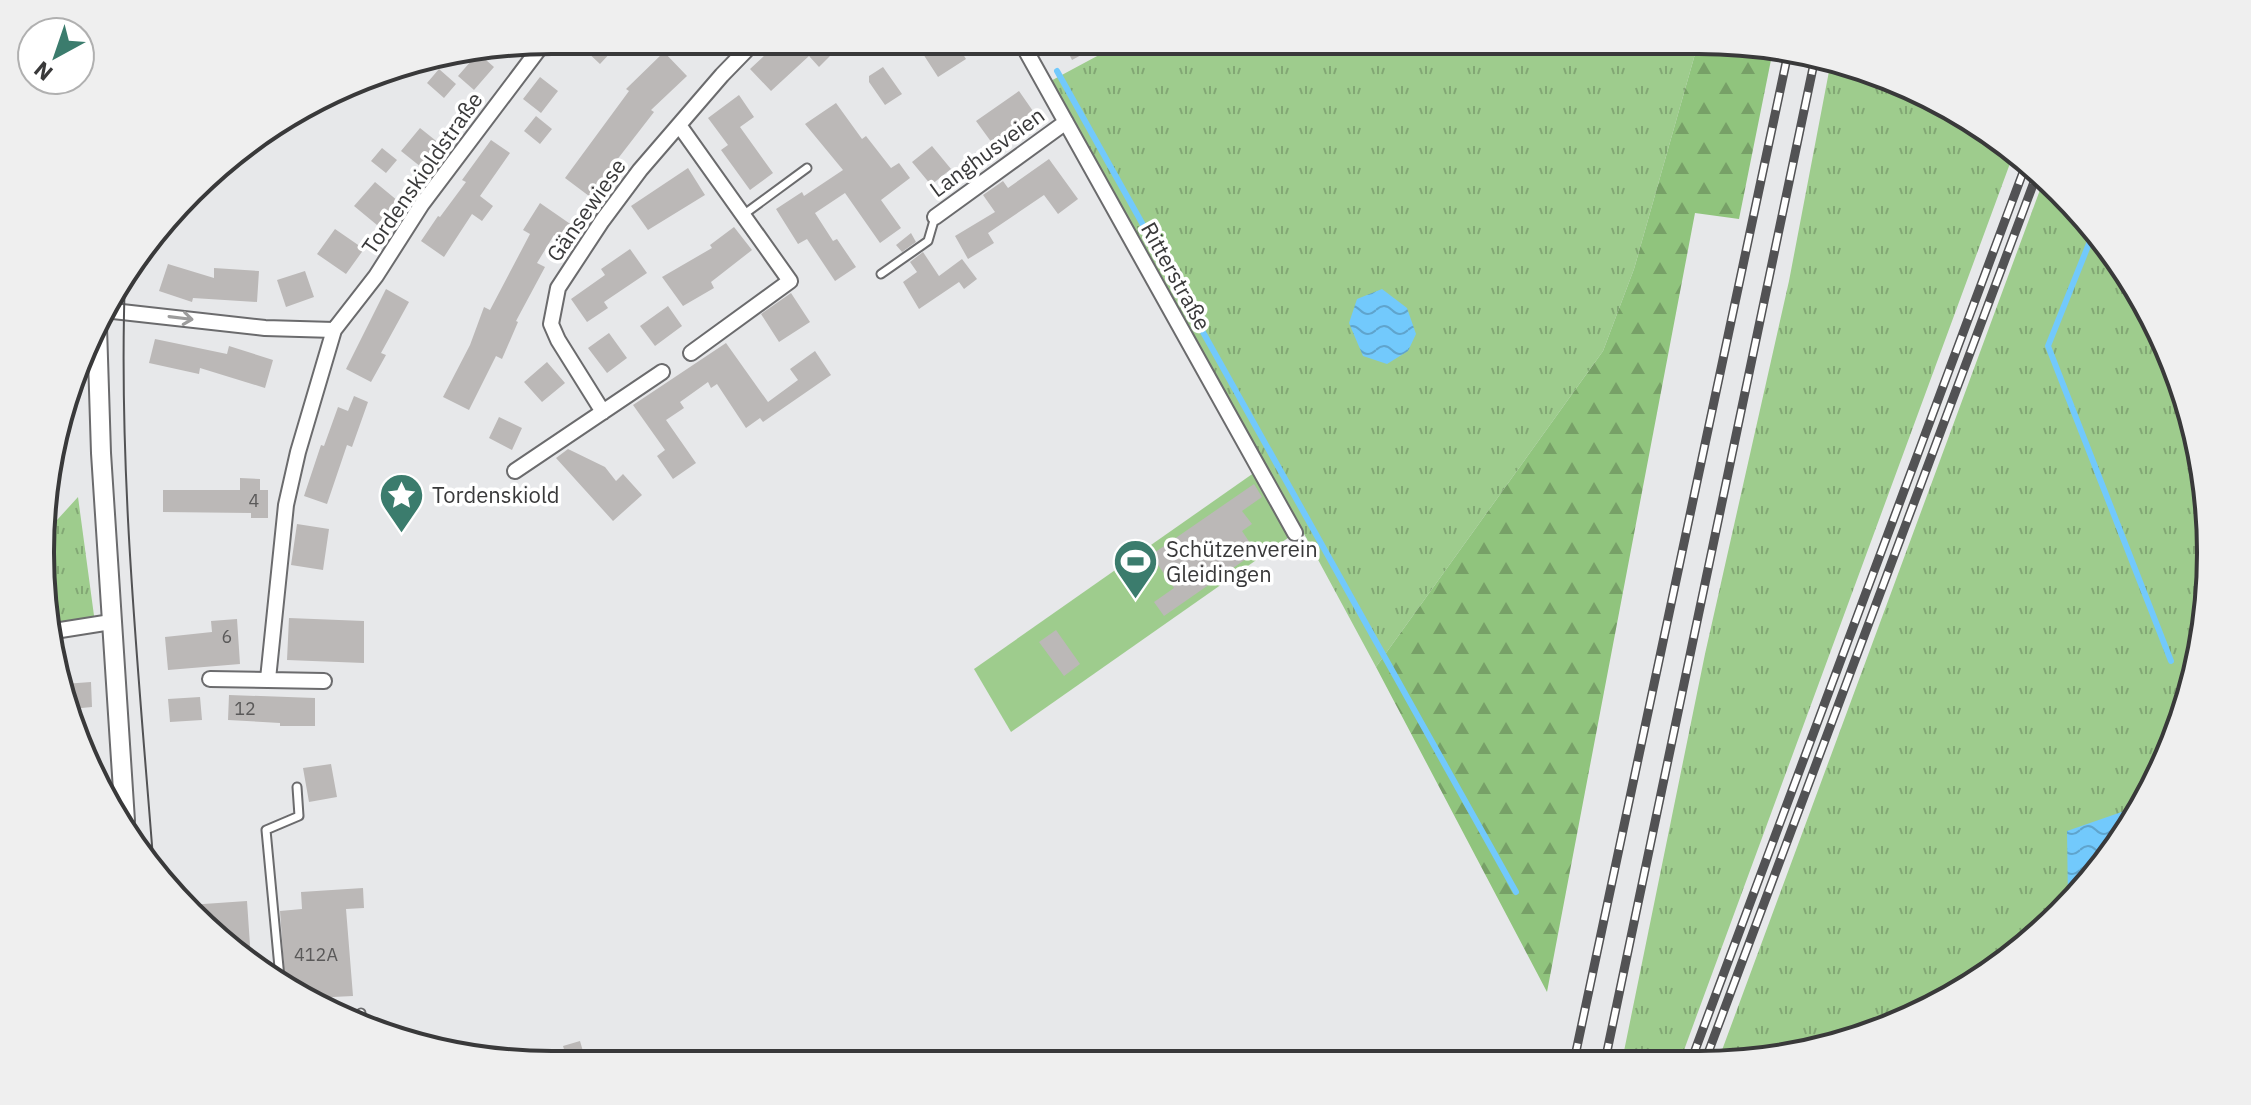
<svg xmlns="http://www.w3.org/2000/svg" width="2251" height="1105" font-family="'IBM Plex Sans',sans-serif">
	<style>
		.grass { fill: url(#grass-tufts) }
		.forest { fill: url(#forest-firs) }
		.garden { fill: #9ecc8d }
		.water { fill: url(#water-waves) }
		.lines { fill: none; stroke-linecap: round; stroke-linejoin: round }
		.stream { stroke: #72c9fc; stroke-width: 6 }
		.building { fill: #bbb8b7 }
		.service-casing { stroke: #6b6b6d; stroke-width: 11 }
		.minor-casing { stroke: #6b6b6d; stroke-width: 18 }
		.tertiary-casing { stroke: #6b6b6d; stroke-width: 22 }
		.service { stroke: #fff; stroke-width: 7 }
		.minor { stroke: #fff; stroke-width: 14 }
		.tertiary { stroke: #fff; stroke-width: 18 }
		.tram { stroke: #525254; stroke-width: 2 }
		.rail-casing { stroke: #525254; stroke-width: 9 }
		.rail { stroke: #fff; stroke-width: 6; stroke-dasharray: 18; stroke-linecap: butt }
		.oneway { stroke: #9c9c9c }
		.labels { text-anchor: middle; stroke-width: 7; stroke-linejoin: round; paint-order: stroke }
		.number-label { font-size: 18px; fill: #5a5959 }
		.street-label { font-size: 22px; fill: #39393a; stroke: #fff }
		.poi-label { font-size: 22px; fill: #39393a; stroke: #fff; text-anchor: start }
		.rim { fill: none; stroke: #39393a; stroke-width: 4 }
	</style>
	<defs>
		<pattern id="grass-tufts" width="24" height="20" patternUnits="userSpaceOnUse" patternTransform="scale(2)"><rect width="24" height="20" fill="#9ecc8d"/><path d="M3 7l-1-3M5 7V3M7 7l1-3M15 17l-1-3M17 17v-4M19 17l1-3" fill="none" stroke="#82a774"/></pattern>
		<pattern id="forest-firs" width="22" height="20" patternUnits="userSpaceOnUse" patternTransform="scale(2)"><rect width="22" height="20" fill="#90c47d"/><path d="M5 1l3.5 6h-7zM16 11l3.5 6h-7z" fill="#77a067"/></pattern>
		<pattern id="water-waves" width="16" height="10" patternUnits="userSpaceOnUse" patternTransform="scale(2)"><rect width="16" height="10" fill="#72c9fc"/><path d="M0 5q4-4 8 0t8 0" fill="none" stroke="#5fa4cd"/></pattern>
	</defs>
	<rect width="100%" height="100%" fill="#e7e8ea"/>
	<path class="grass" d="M1127,40H1699L1634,269L1603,351L1376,667L1302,530L1295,533L1045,84Z
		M1830,66L1895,79L2012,158L1680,1061H1622L1705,654L1789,281Z
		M2044,179L2061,190L2172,357L2211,553L2172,749L2105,865L2010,959L1894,1026L1766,1061H1718Z
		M78,497L95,623L48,632L44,620L47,531Z"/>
	<path class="forest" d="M1699,40L1772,55L1739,219L1695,213L1547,992L1376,667L1603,351L1634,269Z"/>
	<path class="garden" d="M1258,470L1295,533L1011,732L974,669Z"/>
	<path class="water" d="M1382,289L1407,308L1416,334L1408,351L1387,364L1363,356L1349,323L1357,299Z
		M2136,807L2105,865L2068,902L2067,831Z"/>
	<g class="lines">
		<path class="stream" d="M1057,71L1516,892
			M2092,236L2048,346L2171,661"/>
	</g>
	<path class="building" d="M592,40H602L613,50L600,64L584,49Z
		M781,40H846L819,67L809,56L771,91L750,69Z
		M914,40H954L966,59L938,77Z
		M1062,40H1109L1072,60Z
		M664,52L687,76L651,110L654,112L589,196L565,178L629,91L626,89Z
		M478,53L494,67L474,90L458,76Z
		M883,67L902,94L885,105L869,82V76Z
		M439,69L456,84L444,98L427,83Z
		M540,77L558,91L541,113L523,99Z
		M1019,91L1035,114L992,143L976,121Z
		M739,95L754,117L740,127L773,173L750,190L721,150L728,145L708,118Z
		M836,103L862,139L866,136L891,168L899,163L910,178L881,200L901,228L880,243L845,193L815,213L833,241L837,239L856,267L835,281L807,239L798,244L776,209L802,192L804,196L843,170L805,124Z
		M536,116L552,129L540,144L524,131Z
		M420,128L440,144L421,167L401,151Z
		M491,140L510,153L480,196L493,206L482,221L472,214L444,257L421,241L438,216L440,217L466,182L462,180Z
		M932,146L951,169L931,185L912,162Z
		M382,148L397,160L386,173L371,161Z
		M1049,159L1078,199L1058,214L1044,195L988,233L994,243L968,259L955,236L995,212L983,195L1003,181L1008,188Z
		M688,168L705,195L648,230L631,206Z
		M375,182L398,201L377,225L354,206Z
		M540,203L579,230L569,246L554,235L537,263L545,267L516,321L518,322L502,359L496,356L469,410L443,397L470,345L484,307L490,310L530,234L523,230Z
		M734,227L752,250L711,282L714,288L683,306L662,277L712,248L710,245Z
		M335,229L364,249L346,274L317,254Z
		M911,233L916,242L902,252L896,245Z
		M630,249L647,273L604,302L608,308L587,322L571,299L605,275L601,269Z
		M923,252L939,276L962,259L977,279L964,289L959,282L919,309L903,282L917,272L910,262Z
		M168,264L214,278V268L259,271L257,302L193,298L192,302L159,291Z
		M305,271L314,297L286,307L277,280Z
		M386,289L409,302L381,353L386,355L371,382L346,369Z
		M791,293L810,322L779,342L761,314Z
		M668,306L682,326L655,346L640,326Z
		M609,333L627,358L607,373L588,348Z
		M155,339L227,354L229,346L273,360L265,388L200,368L199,374L149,363Z
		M726,343L768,402L798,380L790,369L815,351L831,375L763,422L760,418L746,428L717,384L711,388L708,382L680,402L684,408L666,420L696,463L673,479L657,456L665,450L633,405Z
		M547,362L565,383L542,402L524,382Z
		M354,396L368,402L352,447L347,445L327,504L304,496L321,445L324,446L338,407L348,411Z
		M499,417L522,428L512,450L489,438Z
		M568,449L605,467L616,481L623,474L642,495L613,521L556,458Z
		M240,478L260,479V490H268V518H251V513L163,512V490H240Z
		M1254,484L1262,497L1242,511L1252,524L1242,531L1256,552L1164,616L1154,602L1174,588L1151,555Z
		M297,524L329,529L323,570L291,565Z
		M289,618L364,621V663L287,660Z
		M237,619L240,664L168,670L165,637L212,632L211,621Z
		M1056,630L1080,664L1064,676L1039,642Z
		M91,682L92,707L71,709L64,684Z
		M229,695L315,698V726H280V723L228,720Z
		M200,697L202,720L170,722L168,699Z
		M331,764L337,797L309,802L303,768Z
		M363,888L364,908L346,909L353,996L312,998L285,982L280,911L302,909L301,892Z
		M247,901L251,960L214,938L189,905Z
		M580,1041L587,1065H569L563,1046Z"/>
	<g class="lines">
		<defs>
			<path id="service" d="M743,215L807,168
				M881,274L928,241L935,217
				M280,978L266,830L299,816L297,787
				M351,1023L361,1013"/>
			<path id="minor" d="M1020,40L1295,533
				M679,125L790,281L691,353
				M935,217L1066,122
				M104,310L265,328L334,330
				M603,412L558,340L551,324L558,288L602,221L640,170L722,75L756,40
				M515,471L662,372
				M48,632L111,622
				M210,679L324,681
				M268,679L286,505L298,452L334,330L376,276L422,204L545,41"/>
			<path id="tertiary" d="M97,327L101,453L125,821"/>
		</defs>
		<use href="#service" class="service-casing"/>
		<use href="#minor" class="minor-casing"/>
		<use href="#tertiary" class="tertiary-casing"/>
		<use href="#service" class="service"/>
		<use href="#minor" class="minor"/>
		<use href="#tertiary" class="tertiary"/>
		<path class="tram" d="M125,277C118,471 138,665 153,858"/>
		<defs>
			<path id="rail" d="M1574,1061L1787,58
				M1605,1061L1814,63
				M1691,1061L2025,167
				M1705,1061L2037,174"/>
		</defs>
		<use href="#rail" class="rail-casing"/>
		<use href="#rail" class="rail"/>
	</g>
	<defs><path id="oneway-shaft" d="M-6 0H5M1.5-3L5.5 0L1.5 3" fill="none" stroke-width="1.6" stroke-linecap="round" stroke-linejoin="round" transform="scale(2)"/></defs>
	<use class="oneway" href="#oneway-shaft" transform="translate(181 318) rotate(7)"/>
	<defs>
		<symbol id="sight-pin" viewBox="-11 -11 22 30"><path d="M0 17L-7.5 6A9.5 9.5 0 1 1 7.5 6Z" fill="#3b7c6d" stroke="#fff"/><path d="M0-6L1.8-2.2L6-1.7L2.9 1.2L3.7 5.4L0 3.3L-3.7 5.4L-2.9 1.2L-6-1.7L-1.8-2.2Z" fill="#fff"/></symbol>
		<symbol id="stadium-pin" viewBox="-11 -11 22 30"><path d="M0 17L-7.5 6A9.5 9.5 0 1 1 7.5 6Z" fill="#3b7c6d" stroke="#fff"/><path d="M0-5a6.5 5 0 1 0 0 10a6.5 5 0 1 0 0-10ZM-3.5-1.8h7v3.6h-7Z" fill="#fff"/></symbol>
	</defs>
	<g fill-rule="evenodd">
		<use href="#sight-pin" x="376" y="470" width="51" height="69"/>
		<use href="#stadium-pin" x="1110" y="536" width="51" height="69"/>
	</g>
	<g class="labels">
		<g class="number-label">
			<text x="254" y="507">4</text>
			<text x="227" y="643">6</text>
			<text x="245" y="715">12</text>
			<text x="316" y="961">412A</text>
		</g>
		<g class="street-label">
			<text transform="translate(987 152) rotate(-36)" y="8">Langhusveien</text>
			<text transform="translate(422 173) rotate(-55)" y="8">Tordenskioldstraße</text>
			<text transform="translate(586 210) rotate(-55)" y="8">Gänsewiese</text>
			<text transform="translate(1176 276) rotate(61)" y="8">Ritterstraße</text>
		</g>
		<g class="poi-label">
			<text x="432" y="503">Tordenskiold</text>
			<text x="1166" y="557">Schützenverein<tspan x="1166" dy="25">Gleidingen</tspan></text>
		</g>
	</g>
	<path d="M0 0H2251V1105H0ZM552 54H1699A498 498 0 0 1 2197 552V553A498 498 0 0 1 1699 1051H552A498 498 0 0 1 54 553V552A498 498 0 0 1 552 54Z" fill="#efefef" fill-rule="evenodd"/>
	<path class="rim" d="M552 54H1699A498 498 0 0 1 2197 552V553A498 498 0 0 1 1699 1051H552A498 498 0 0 1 54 553V552A498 498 0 0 1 552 54Z"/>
	<g transform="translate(56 56) rotate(220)"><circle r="38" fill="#ffffff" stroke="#b0b0b0" stroke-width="2"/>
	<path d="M0-6L14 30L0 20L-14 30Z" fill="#3b7c6d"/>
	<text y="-12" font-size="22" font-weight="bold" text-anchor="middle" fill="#39393a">N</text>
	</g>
</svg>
